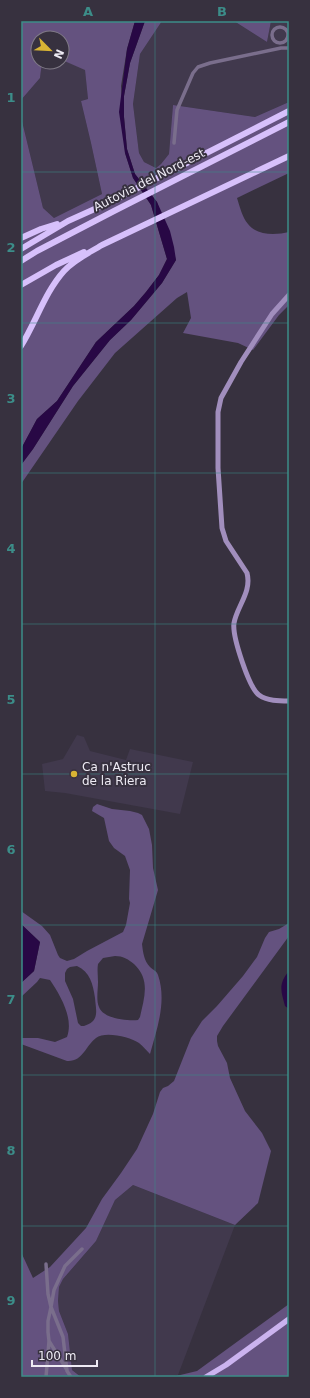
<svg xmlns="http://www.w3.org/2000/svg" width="310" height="1398" font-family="'DejaVu Sans',sans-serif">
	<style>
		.built { fill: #41394d }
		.green { fill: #64527f; fill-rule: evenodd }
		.water { fill: #280845 }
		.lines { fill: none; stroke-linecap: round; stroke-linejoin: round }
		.minor { stroke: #7a6e8c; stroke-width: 3.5 }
		.secondary { stroke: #a18ebd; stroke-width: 5 }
		.trunk { stroke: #cbb3ef; stroke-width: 5.5 }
		.motorway { stroke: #d7c0fb; stroke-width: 6 }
		.grid { fill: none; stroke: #3c8d89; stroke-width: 1; stroke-opacity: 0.55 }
		.poi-dot { fill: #d8b434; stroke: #37313f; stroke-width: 1.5 }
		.labels { text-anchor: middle; stroke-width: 4; stroke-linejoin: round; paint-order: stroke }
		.street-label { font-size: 12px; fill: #eeebf4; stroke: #37313f }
		.poi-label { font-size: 12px; fill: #eeebf4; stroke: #37313f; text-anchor: start }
		.neatline { fill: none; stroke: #3c8d89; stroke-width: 1.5 }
		.grid-label { font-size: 13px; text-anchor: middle; font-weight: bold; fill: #3c8d89 }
	</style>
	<rect width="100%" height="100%" fill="#37313f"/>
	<path class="built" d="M162,21H234L267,42L271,21H289V102L255,117L173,105L169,154L161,164L156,168L144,162L139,153L133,104L140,54Z
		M62,60L85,69L88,99L81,101L91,143L102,194L54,218L43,208L21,117V100L40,78L42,62H62Z
		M77,735L84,737L90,751L126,760L130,749L193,762L180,814L65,793L45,791L42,764L63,759Z
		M133,1185L235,1225L178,1375L172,1377H81L72,1370L68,1334L59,1311L58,1301L59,1287L63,1279L96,1241L115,1200Z"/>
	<path class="green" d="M21,21H135L127,49L121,86L125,153L133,178L151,205L167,259L159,275L146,292L134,306L96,342L57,401L37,419L21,449V117L43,208L54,218L102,194L91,143L81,101L88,99L85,70L62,60V38H38V62H42L40,78L21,100Z
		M145,21H162L140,54L133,104L139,153L144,162L156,168L161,164L169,154L173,105L255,117L289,102V173L237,198C240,207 242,217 248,224C257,236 276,235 289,232V305L279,315L253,350L238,343L183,333L191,318L187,292L177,298L115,353L78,401L21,484V465L33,449L73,386L110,340L131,320L162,283L176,260L157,202L135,174L127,149L124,117V96L130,63Z
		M234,21H271L267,42Z
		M97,804L112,809L130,811L138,813L142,815L149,829L152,845L153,868L158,890L142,944C143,952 144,961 150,967C153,970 157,971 158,975C167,1001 157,1029 150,1054C146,1050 143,1046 139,1043C130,1037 105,1031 96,1038C86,1045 83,1062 67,1061L21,1044V1038H38L55,1042L67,1037C74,1018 60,995 50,980L40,978L37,982L21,997V983L34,971L40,942L21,924V911L42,926L50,935L58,955L60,958L67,961L74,959L87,951L123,932L126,925L130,903L129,899L130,870L125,856L114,848L109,841L104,818L92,811L93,807ZM115,956C123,956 128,959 134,964C151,980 144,998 140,1017L138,1020C128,1021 103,1019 99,1007C96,1000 98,990 98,982C98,976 97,970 98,964L103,958ZM77,966C90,972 93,984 95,998C96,1011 100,1021 84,1026H81L78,1023L73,999L65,981V973L67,969L70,967Z
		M289,923V936L223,1026L217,1036V1041L218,1046L227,1063L230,1078L245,1111L262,1133L271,1151L258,1203L235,1225L133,1185L115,1200L96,1241L63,1279L59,1287L58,1301L59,1311L68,1334L72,1370L81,1377H21V1252L33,1278L50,1267L86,1228L102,1199L121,1173L137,1149L153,1114L160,1092L163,1088L168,1086L174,1081L191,1038L202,1021L217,1006L243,976L257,957L265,938L269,932L279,929Z
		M289,1304V1377H172L197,1371Z"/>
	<path class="water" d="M135,21H145L130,63L124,96V117L127,149L135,174L157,202L170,231L174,247L176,260L162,283L131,320L110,340L73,386L33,449L21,465V449L37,419L57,401L96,342L134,306L146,292L159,275L167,259L151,205L133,178L125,153L119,112L127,49Z
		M21,924L40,942L34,971L21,983Z
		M289,971V1009L285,1006C281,991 278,984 289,971Z"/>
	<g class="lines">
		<path class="minor" d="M272 35a8 8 0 1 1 16 0a8 8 0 1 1-16 0Z
			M174,143L177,110L193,73L198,67L210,63L281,48H289
			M49,1341L67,1370
			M46,1377L49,1341L48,1332V1321L51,1307L48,1294L46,1264
			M71,1377L67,1371L63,1337L51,1307L54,1290L65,1266L82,1249"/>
		<path class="secondary" d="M289,295L272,314L241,362L221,398L218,412V468L222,528L226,541L247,573C252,592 237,606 234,623C232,636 249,688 259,695C267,701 279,701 289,701"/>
		<path class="trunk" d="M206,1377L226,1365L289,1319"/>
		<path class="motorway" d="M21,238L41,229L57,224
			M21,249L68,221L108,203L289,111
			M21,261L37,251L114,211L289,122
			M21,285L56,265L84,252
			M21,346C36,322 45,292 64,271C75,259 89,253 102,245L289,156"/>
	</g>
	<path class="grid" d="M155,21V1377M21,172H289M21,323H289M21,473H289M21,624H289M21,774H289M21,925H289M21,1075H289M21,1226H289"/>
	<circle class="poi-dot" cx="74" cy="774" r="4"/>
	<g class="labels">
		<g class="street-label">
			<text transform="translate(149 180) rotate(-27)" y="4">Autovia del Nord-est</text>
		</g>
		<g class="poi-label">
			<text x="82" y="771">Ca n'Astruc<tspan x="82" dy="14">de la Riera</tspan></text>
		</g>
	</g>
	<rect width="310" height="1398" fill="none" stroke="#37313f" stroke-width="44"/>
	<g transform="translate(50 50) rotate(114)"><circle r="19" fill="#37313f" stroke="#807b87"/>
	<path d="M0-3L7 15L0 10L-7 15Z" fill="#d8b434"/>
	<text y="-6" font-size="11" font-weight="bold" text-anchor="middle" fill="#eeebf4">N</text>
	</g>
	<path d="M32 1360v6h65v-6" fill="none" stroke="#eeebf4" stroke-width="2"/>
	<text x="38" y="1360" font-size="12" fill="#eeebf4" stroke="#37313f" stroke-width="3" paint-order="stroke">100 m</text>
	<rect x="22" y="22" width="266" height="1354" class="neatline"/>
	<g class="grid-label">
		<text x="88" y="16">A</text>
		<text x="222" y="16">B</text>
		<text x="11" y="102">1</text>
		<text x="11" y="252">2</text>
		<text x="11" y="403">3</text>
		<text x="11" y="553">4</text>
		<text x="11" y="704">5</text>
		<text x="11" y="854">6</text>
		<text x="11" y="1004">7</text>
		<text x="11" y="1155">8</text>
		<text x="11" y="1305">9</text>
	</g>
</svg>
